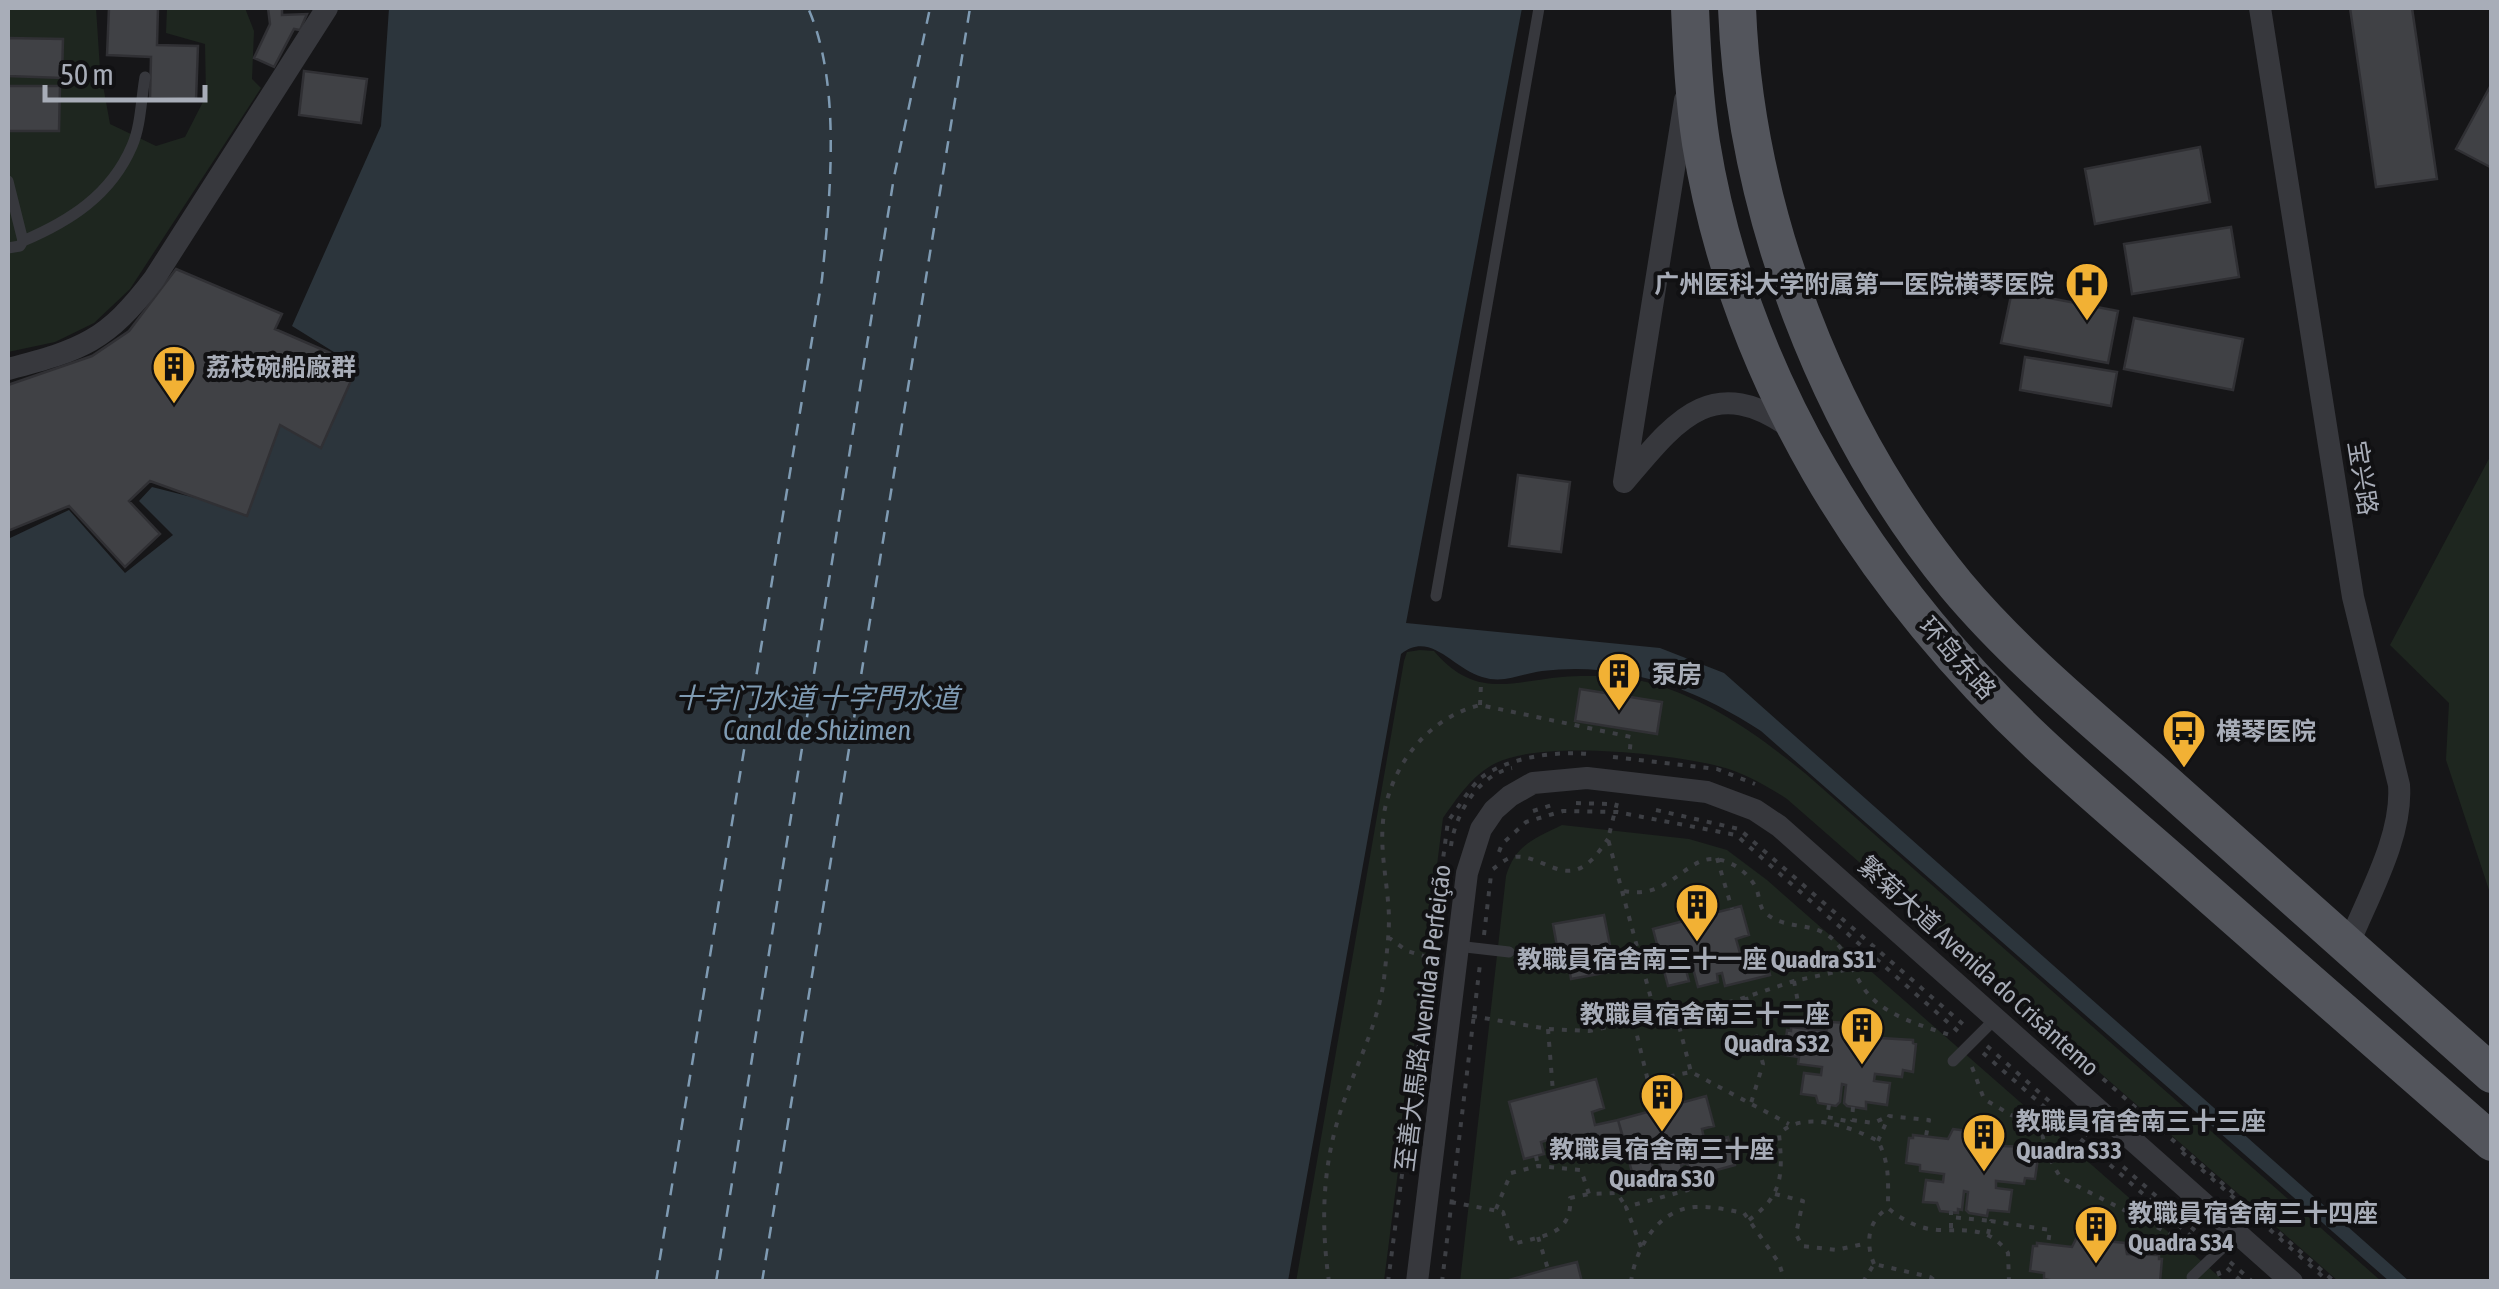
<svg xmlns="http://www.w3.org/2000/svg" width="2499" height="1289" font-family="'Asap Condensed','Noto Sans SC',sans-serif">
	<style>
		.green { fill: #1e261f }
		.water { fill: #2c353c }
		.lines { fill: none; stroke-linecap: round; stroke-linejoin: round }
		.ferry { stroke: #7f9bb3; stroke-width: 2.5; stroke-dasharray: 12 10; stroke-linecap: butt }
		.building { fill: #404145; stroke: #303034; stroke-width: 2.5 }
		.path { stroke: #3d3f44; stroke-width: 4; stroke-dasharray: 5 8; stroke-linecap: butt }
		.lane { stroke: #37383d; stroke-width: 11 }
		.street { stroke: #37383d; stroke-width: 22 }
		.primary { stroke: #53555c; stroke-width: 38 }
		.labels { text-anchor: middle; stroke-width: 8; stroke-linejoin: round; paint-order: stroke }
		.poi-label { font-size: 25px; font-weight: bold; fill: #a8adb8; stroke: #111113; text-anchor: start }
		.street-label { font-size: 25px; fill: #a8adb8; stroke: #111113 }
		.water-label { font-size: 28px; font-style: italic; fill: #7f9bb3; stroke: #111113 }
	</style>
	<rect width="100%" height="100%" fill="#161618"/>
	<path class="green" d="M8,8H96L100,69L110,124L156,146L185,137L206,96L205,44L166,33L167,8H245L254,31L252,79L261,88L130,289L94,323L55,342L8,352Z
		M2491,455V896L2446,760L2449,703L2390,645Z
		M1420,650L1434,651C1475,699 1509,682 1562,677C1591,675 1626,676 1654,684C1713,702 1759,736 1806,774L2381,1281H2338L1787,799C1765,785 1743,772 1718,766C1667,753 1542,740 1496,763C1472,775 1458,797 1443,818L1384,1281L1296,1282L1404,661L1407,652Z
		M1562,825L1689,839L1727,850L1767,880L2224,1281L1460,1282L1506,876C1515,845 1535,838 1562,825Z"/>
	<path class="water" d="M389,8H1522L1406,623L1660,648L1724,673L2409,1281H2389L1761,731C1696,688 1622,661 1542,671C1520,674 1504,684 1482,677C1453,669 1431,630 1401,654L1288,1281H8V539L69,510L125,573L173,535L139,501L152,487L247,511L218,396L322,442L358,367L292,326L381,126Z"/>
	<g class="lines">
		<path class="ferry" d="M656,1282L822,279C830,197 842,84 808,8
			M716,1282L894,177L930,8
			M762,1282L970,8"/>
	</g>
	<path class="building" d="M109,8H158L157,45L198,46L196,100L150,98L151,57L107,55Z
		M268,8H282V15L307,14L300,30L294,29L274,67L254,58L270,24Z
		M2350,8H2412L2437,179L2376,187Z
		M8,38L63,39L62,78L8,76Z
		M304,71L367,79L361,123L299,115Z
		M2492,83V168L2456,149Z
		M8,86H60L59,131H8Z
		M2200,147L2210,202L2095,224L2085,169Z
		M2231,227L2239,277L2132,294L2124,244Z
		M176,269L282,314L275,329L358,365L321,448L280,425L247,516L150,481L129,501L160,534L125,567L69,506L8,531V385L92,356L129,331Z
		M2012,291L2118,311L2108,363L2001,343Z
		M2134,318L2243,339L2233,390L2124,369Z
		M2025,357L2117,372L2111,406L2020,390Z
		M1518,475L1570,482L1561,552L1509,546Z
		M1580,689L1662,702L1657,734L1575,721Z
		M1741,906L1749,935L1736,939L1740,953L1763,947L1770,975L1725,986L1722,973L1717,974L1718,982L1698,987L1693,968L1686,970L1689,981L1668,986L1653,929Z
		M1604,915L1615,971L1571,979L1568,962L1560,963L1553,924Z
		M1831,1022L1846,1023V1027L1849,1028L1848,1041L1855,1042L1860,1026L1879,1028L1881,1038L1913,1040V1043L1916,1044L1913,1072L1903,1070L1902,1077L1875,1074L1874,1081L1890,1083L1887,1105L1866,1102V1109L1847,1106L1844,1103L1846,1085L1842,1084L1840,1102L1836,1106L1818,1103L1816,1096L1801,1094L1804,1073L1821,1075L1822,1067L1798,1064L1799,1057L1784,1055L1787,1030L1791,1031V1027L1826,1031Z
		M1596,1079L1604,1108L1592,1112L1595,1125L1618,1120L1626,1147L1581,1159L1577,1145L1572,1147L1573,1155L1554,1160L1548,1140L1541,1142L1544,1154L1524,1159L1509,1102Z
		M1706,1096L1714,1126L1702,1129L1705,1143L1728,1137L1735,1165L1691,1177L1687,1163L1681,1165L1683,1172L1663,1178L1658,1158L1651,1160L1654,1171L1633,1176L1618,1120Z
		M1953,1129L1968,1131V1135H1971L1970,1149L1977,1150L1982,1133L2001,1135L2003,1146L2035,1147V1150L2039,1151L2035,1179L2025,1178L2024,1184L1996,1181V1188L2012,1190L2009,1212L1988,1210L1987,1216L1969,1213L1966,1210L1968,1192L1964,1191L1962,1210L1958,1209V1213L1940,1211L1937,1203L1923,1202L1926,1180L1943,1182L1944,1174L1920,1171V1165L1906,1163L1909,1138H1913V1135L1948,1139Z
		M2077,1237L2092,1239V1243H2095L2094,1257L2101,1258L2106,1241L2125,1243L2127,1254L2159,1255V1259H2162L2160,1282H2060L2044,1279V1273L2030,1271L2033,1246H2037V1243L2072,1247Z
		M1577,1262L1582,1282H1502L1548,1269Z"/>
	<g class="lines">
		<path class="path" d="M1480,705L1481,684
			M1613,757L1717,769L1755,784
			M1576,803L1607,804
			M1617,803L1608,839L1656,1017
			M1656,810L1739,829L1965,1026
			M1533,811L1552,805
			M1451,846C1455,814 1478,775 1512,768
			M1499,852L1502,844L1526,822L1563,811L1617,812L1736,835L1961,1034
			M1717,858L1732,909
			M1493,869C1499,865 1506,858 1513,857C1540,853 1562,885 1588,863C1596,857 1602,847 1608,839
			M1624,891C1672,901 1687,851 1721,860C1735,863 1750,875 1756,888C1759,894 1759,904 1763,910C1778,928 1802,923 1820,931C1848,943 1851,977 1871,997C1891,1018 1926,1027 1953,1036
			M1917,916L2335,1282
			M1484,935L1491,875
			M1388,937L1407,951L1431,958
			M1794,981L1803,1029
			M1746,997L1763,1064L1751,1103
			M1676,1014L1691,1072
			M1472,1016L1548,1029L1589,1031L1734,1001L1794,981L1854,968
			M1634,1023L1648,1081
			M1548,1029L1553,1092
			M1987,1046L2208,1242
			M1983,1053L2201,1245
			M1972,1067L1984,1099L2011,1115L2029,1120L2042,1133L2046,1152L2060,1177L2201,1250
			M1829,1105L1827,1117L1852,1122
			M1853,1107L1852,1120L1873,1123L1889,1116
			M1655,1110L1648,1081L1691,1072L1789,1124
			M1878,1141L1889,1116L1929,1120L1926,1136
			M2182,1152L2329,1282
			M1536,1156L1538,1166
			M1775,1194L1803,1201L1796,1234L1802,1246L1836,1250L1868,1243
			M1451,1202L1503,1212L1513,1244C1542,1236 1573,1235 1570,1198L1589,1194
			M1496,1209L1511,1173L1538,1166L1581,1170L1589,1194L1617,1193L1626,1207
			M1749,1220C1783,1195 1783,1175 1779,1134C1803,1109 1851,1127 1878,1141C1890,1164 1888,1182 1888,1208C1902,1220 1919,1229 1938,1230C1967,1231 1989,1226 2008,1253L2009,1282
			M1951,1228V1212V1217L1991,1221
			M1988,1234L1991,1221L2050,1230L2048,1244
			M1538,1237L1548,1269
			M1641,1247L1626,1207L1688,1190L1683,1172
			M2230,1262L2253,1282
			M1874,1264C1865,1242 1868,1221 1888,1208
			M2227,1268L2242,1282
			M2218,1271L2222,1282
			M1329,1282C1321,1225 1322,1171 1339,1116C1353,1070 1378,1027 1384,979C1386,959 1389,938 1389,918C1388,877 1375,838 1388,797C1401,753 1435,716 1480,705L1631,737L1629,760
			M1388,1282L1448,821C1459,807 1469,788 1482,777C1509,757 1556,751 1588,754
			M1442,1282L1480,964
			M1631,1282C1635,1249 1658,1209 1695,1207C1711,1206 1728,1210 1744,1213L1779,1263L1785,1282
			M1863,1282L1874,1264L1930,1277L1937,1282"/>
		<path class="lane" d="M8,181L23,241
			M8,248L20,246L23,241C70,221 111,195 132,146C141,126 141,99 145,77
			M1436,596L1539,8
			M1457,946L1509,952
			M1953,1061L1996,1018
			M2192,1277L2238,1233"/>
		<path class="street" d="M2260,8L2353,597L2399,785C2403,837 2367,898 2348,946
			M1685,100L1624,482C1675,422 1711,371 1791,428
			M8,369C82,350 107,341 154,279L327,8
			M1417,1282L1467,873L1481,829L1494,810L1510,796L1533,783L1587,778L1707,792L1755,810L1779,826L2292,1282"/>
		<path class="primary" d="M1690,8C1692,52 1694,98 1701,143C1739,377 1867,582 2038,743C2086,788 2136,830 2185,873C2287,963 2389,1052 2492,1142
			M1737,8C1745,211 1827,428 1956,585C2017,658 2093,719 2164,782C2273,879 2382,977 2492,1074"/>
	</g>
	<defs>
		<symbol id="hospital-pin" viewBox="-11 -11 22 30"><path d="M0 17L-7.5 6A9.5 9.5 0 1 1 7.5 6Z" fill="#f2b134" stroke="#111113"/><path d="M-5-5h3v3.5h4V-5h3V5h-3V1.5h-4V5h-3Z" fill="#111"/></symbol>
		<symbol id="building-pin" viewBox="-11 -11 22 30"><path d="M0 17L-7.5 6A9.5 9.5 0 1 1 7.5 6Z" fill="#f2b134" stroke="#111113"/><path d="M-4-6H4V6H1V3H-1V6H-4ZM-2.5-4.3h1.7v1.8h-1.7ZM.8-4.3h1.7v1.8H.8ZM-2.5-1h1.7V.8h-1.7ZM.8-1h1.7V.8H.8Z" fill="#111"/></symbol>
		<symbol id="bus-pin" viewBox="-11 -11 22 30"><path d="M0 17L-7.5 6A9.5 9.5 0 1 1 7.5 6Z" fill="#f2b134" stroke="#111113"/><path d="M-5-6H5V4H4V6H2V4H-2V6H-4V4H-5ZM-3.5-4V0h7V-4ZM-3.5 1.2v1.5H-2V1.2ZM2 1.2v1.5H3.5V1.2Z" fill="#111"/></symbol>
	</defs>
	<g fill-rule="evenodd">
		<use href="#hospital-pin" x="2062" y="259" width="50" height="68"/>
		<use href="#building-pin" x="149" y="342" width="50" height="68"/>
		<use href="#building-pin" x="1594" y="649" width="50" height="68"/>
		<use href="#bus-pin" x="2159" y="706" width="50" height="68"/>
		<use href="#building-pin" x="1672" y="880" width="50" height="68"/>
		<use href="#building-pin" x="1837" y="1003" width="50" height="68"/>
		<use href="#building-pin" x="1637" y="1070" width="50" height="68"/>
		<use href="#building-pin" x="1959" y="1110" width="50" height="68"/>
		<use href="#building-pin" x="2071" y="1202" width="50" height="68"/>
	</g>
	<g class="labels">
		<g class="poi-label">
			<text x="2054" y="293" text-anchor="end">广州医科大学附属第一医院横琴医院</text>
			<text x="206" y="376">荔枝碗船廠群</text>
			<text x="1652" y="683">泵房</text>
			<text x="2216" y="740">横琴医院</text>
			<text x="1697" y="968" text-anchor="middle">教職員宿舍南三十一座 Quadra S31</text>
			<text x="1830" y="1023" text-anchor="end">教職員宿舍南三十二座<tspan x="1830" dy="29">Quadra S32</tspan></text>
			<text x="2016" y="1130">教職員宿舍南三十三座<tspan x="2016" dy="29">Quadra S33</tspan></text>
			<text x="1662" y="1158" text-anchor="middle">教職員宿舍南三十座<tspan x="1662" dy="29">Quadra S30</tspan></text>
			<text x="2128" y="1222">教職員宿舍南三十四座<tspan x="2128" dy="29">Quadra S34</tspan></text>
		</g>
		<g class="street-label">
			<text transform="translate(2363 478) rotate(81)" y="9">宝兴路</text>
			<text transform="translate(1958 658) rotate(48)" y="9">环岛东路</text>
			<text transform="translate(1979 966) rotate(42)" y="9">繁菊大道 Avenida do Crisântemo</text>
			<text transform="translate(1423 1018) rotate(-83)" y="9">至善大馬路 Avenida a Perfeição</text>
		</g>
		<g class="water-label">
			<text x="817" y="708">十字门水道 十字門水道<tspan x="817" dy="32">Canal de Shizimen</tspan></text>
		</g>
	</g>
	<rect width="2499" height="1289" fill="none" stroke="#a8adb8" stroke-width="20"/>
	<path d="M45 85v15h160v-15" fill="none" stroke="#a8adb8" stroke-width="5"/>
	<text x="60" y="85" font-size="30" fill="#a8adb8" stroke="#111113" stroke-width="8" paint-order="stroke">50 m</text>
</svg>
